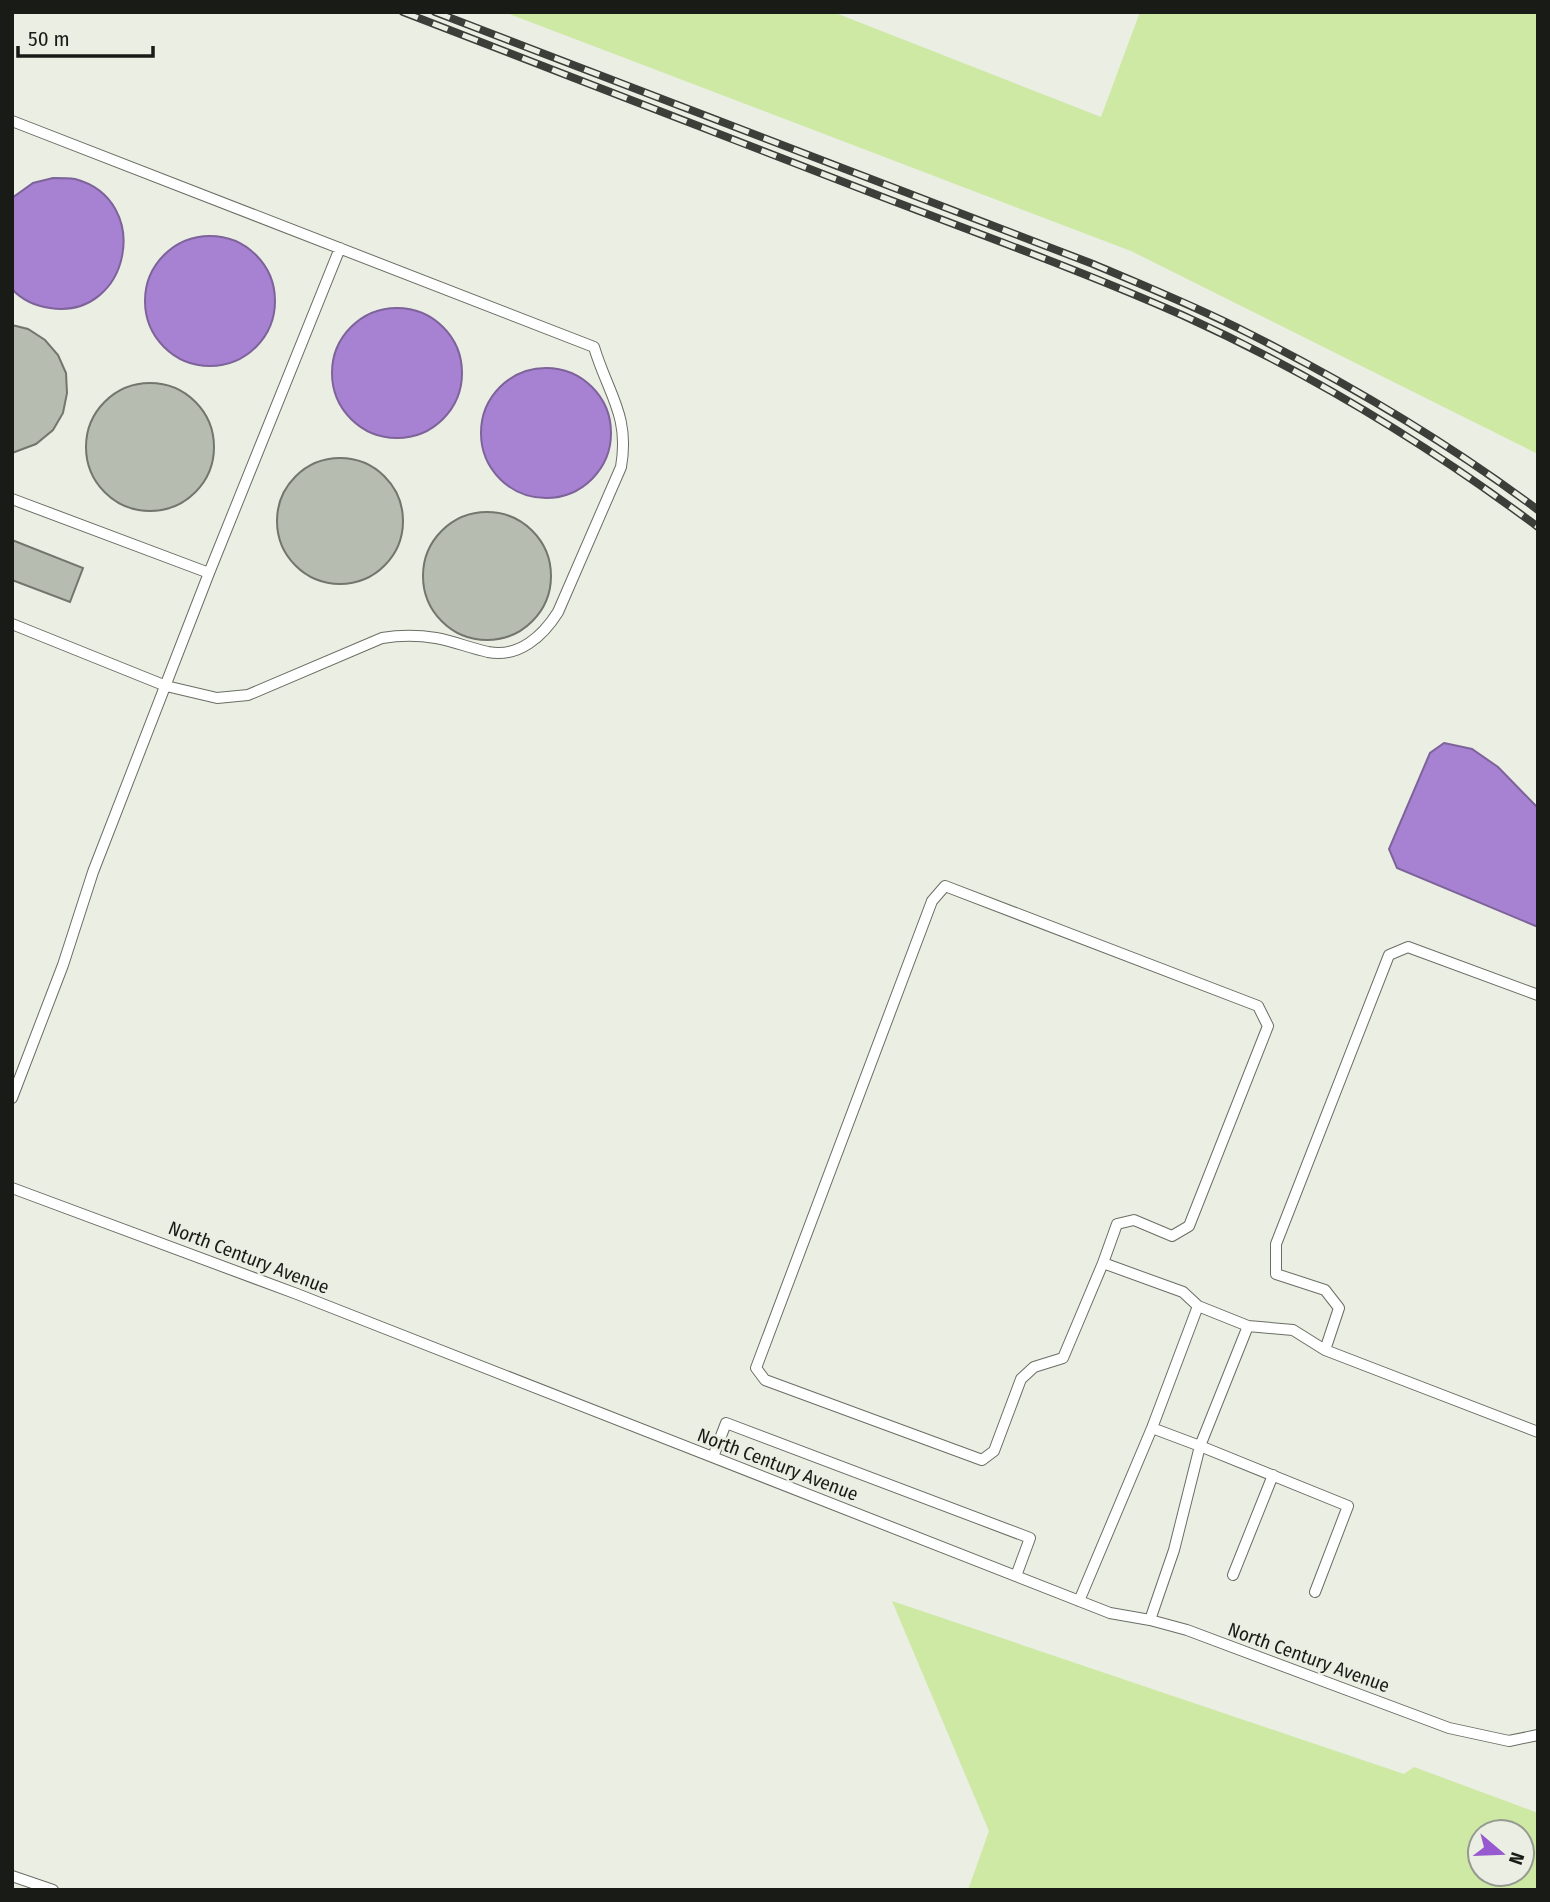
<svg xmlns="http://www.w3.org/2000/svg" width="1550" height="1902" font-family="'Fira Sans Condensed',sans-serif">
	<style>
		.green { fill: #cde9a3; fill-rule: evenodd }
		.water { fill: #a882d2; stroke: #7d639a; stroke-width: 2 }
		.building { fill: #b7bcb1; stroke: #72766c; stroke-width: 2 }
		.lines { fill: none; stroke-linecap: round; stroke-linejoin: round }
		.lane-casing { stroke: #6a6e64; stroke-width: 12 }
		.lane { stroke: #fff; stroke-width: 10 }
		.rail-casing { stroke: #3c3e39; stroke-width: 8 }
		.rail { stroke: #eaeee3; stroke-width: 5; stroke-dasharray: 16; stroke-linecap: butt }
		.labels { text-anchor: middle; stroke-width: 5; stroke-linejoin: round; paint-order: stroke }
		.street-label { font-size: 19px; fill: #191b17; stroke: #eaeee3 }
	</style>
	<rect width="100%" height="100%" fill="#eaeee3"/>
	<path class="green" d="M504,12H833L1101,117L1140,12H1538V454L1131,251Z
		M892,1601L1404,1774L1414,1767L1538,1813V1890H968L989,1831ZM1480,1832H1522V1874H1480Z"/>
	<path class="water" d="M53,178C60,178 68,178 75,179C154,200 130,320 50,308C36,306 22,300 12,289V198L33,183Z
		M145 301a65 65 0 1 1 130 0a65 65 0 1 1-130 0Z
		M332 373a65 65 0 1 1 130 0a65 65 0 1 1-130 0Z
		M481 433a65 65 0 1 1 130 0a65 65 0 1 1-130 0Z
		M1444,743L1472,749L1498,767L1538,808V927L1397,868L1389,849L1430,753Z"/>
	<path class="building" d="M12,325L28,329L45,340L58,355L66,373L67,393L63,413L53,430L36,444L12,453Z
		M86 447a64 64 0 1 1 128 0a64 64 0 1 1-128 0Z
		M277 521a63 63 0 1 1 126 0a63 63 0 1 1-126 0Z
		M423 576a64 64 0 1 1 128 0a64 64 0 1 1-128 0Z
		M12,540L83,568L70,602L12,580Z"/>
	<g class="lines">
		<defs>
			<path id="lane" d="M12,121L594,347C608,394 630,415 621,467L558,612C543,636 519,658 488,652C470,648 453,641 436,638C418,635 400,635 382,638L248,695L217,698L166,686L12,624
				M12,499L209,573
				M12,1098L63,965L93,872L209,573L340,248
				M12,1188L297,1294L1110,1613L1150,1620L1187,1630L1449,1728L1509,1741L1538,1735
				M1103,1263L1117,1224L1134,1220L1172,1236L1189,1226L1268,1026L1258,1006L945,886L932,901L756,1368L765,1380L982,1460L994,1451L1021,1379L1034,1367L1063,1358L1103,1263L1183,1292L1198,1306
				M1248,1326L1293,1330L1325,1350L1538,1432
				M1325,1350L1339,1308L1325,1290L1276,1274V1244L1389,955L1408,947L1538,995
				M1152,1428L1198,1306L1248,1326L1200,1446L1348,1506L1315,1592
				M713,1457L726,1423L1030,1538L1016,1576
				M1233,1575L1273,1475
				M1079,1601L1152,1428L1200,1446L1174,1550L1150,1620
				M12,1876L53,1890"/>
		</defs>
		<use href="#lane" class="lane-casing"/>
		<use href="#lane" class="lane"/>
		<defs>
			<path id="rail" d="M403,12C559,72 716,133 872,193C976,233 1080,270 1182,315C1308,372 1427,444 1538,527
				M435,12L1093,264C1145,286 1197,307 1248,333C1349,384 1447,442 1538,510"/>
		</defs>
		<use href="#rail" class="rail-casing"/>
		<use href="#rail" class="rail"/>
	</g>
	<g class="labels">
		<g class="street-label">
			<text transform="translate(249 1257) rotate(21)" y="7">North Century Avenue</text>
			<text transform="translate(778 1464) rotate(21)" y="7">North Century Avenue</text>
			<text transform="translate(1309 1657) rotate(20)" y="7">North Century Avenue</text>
		</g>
	</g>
	<rect width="1550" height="1902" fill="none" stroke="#191b17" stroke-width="28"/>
	<g transform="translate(1501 1853) rotate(109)"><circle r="33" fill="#eaeee3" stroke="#969a91" stroke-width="2"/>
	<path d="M0-5L12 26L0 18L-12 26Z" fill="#9759cf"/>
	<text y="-10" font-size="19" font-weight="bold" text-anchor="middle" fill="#191b17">N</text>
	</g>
	<path d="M18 46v10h135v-10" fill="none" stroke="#191b17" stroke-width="3.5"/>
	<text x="28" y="46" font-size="21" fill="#191b17" stroke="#eaeee3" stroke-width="5" paint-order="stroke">50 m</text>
</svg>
